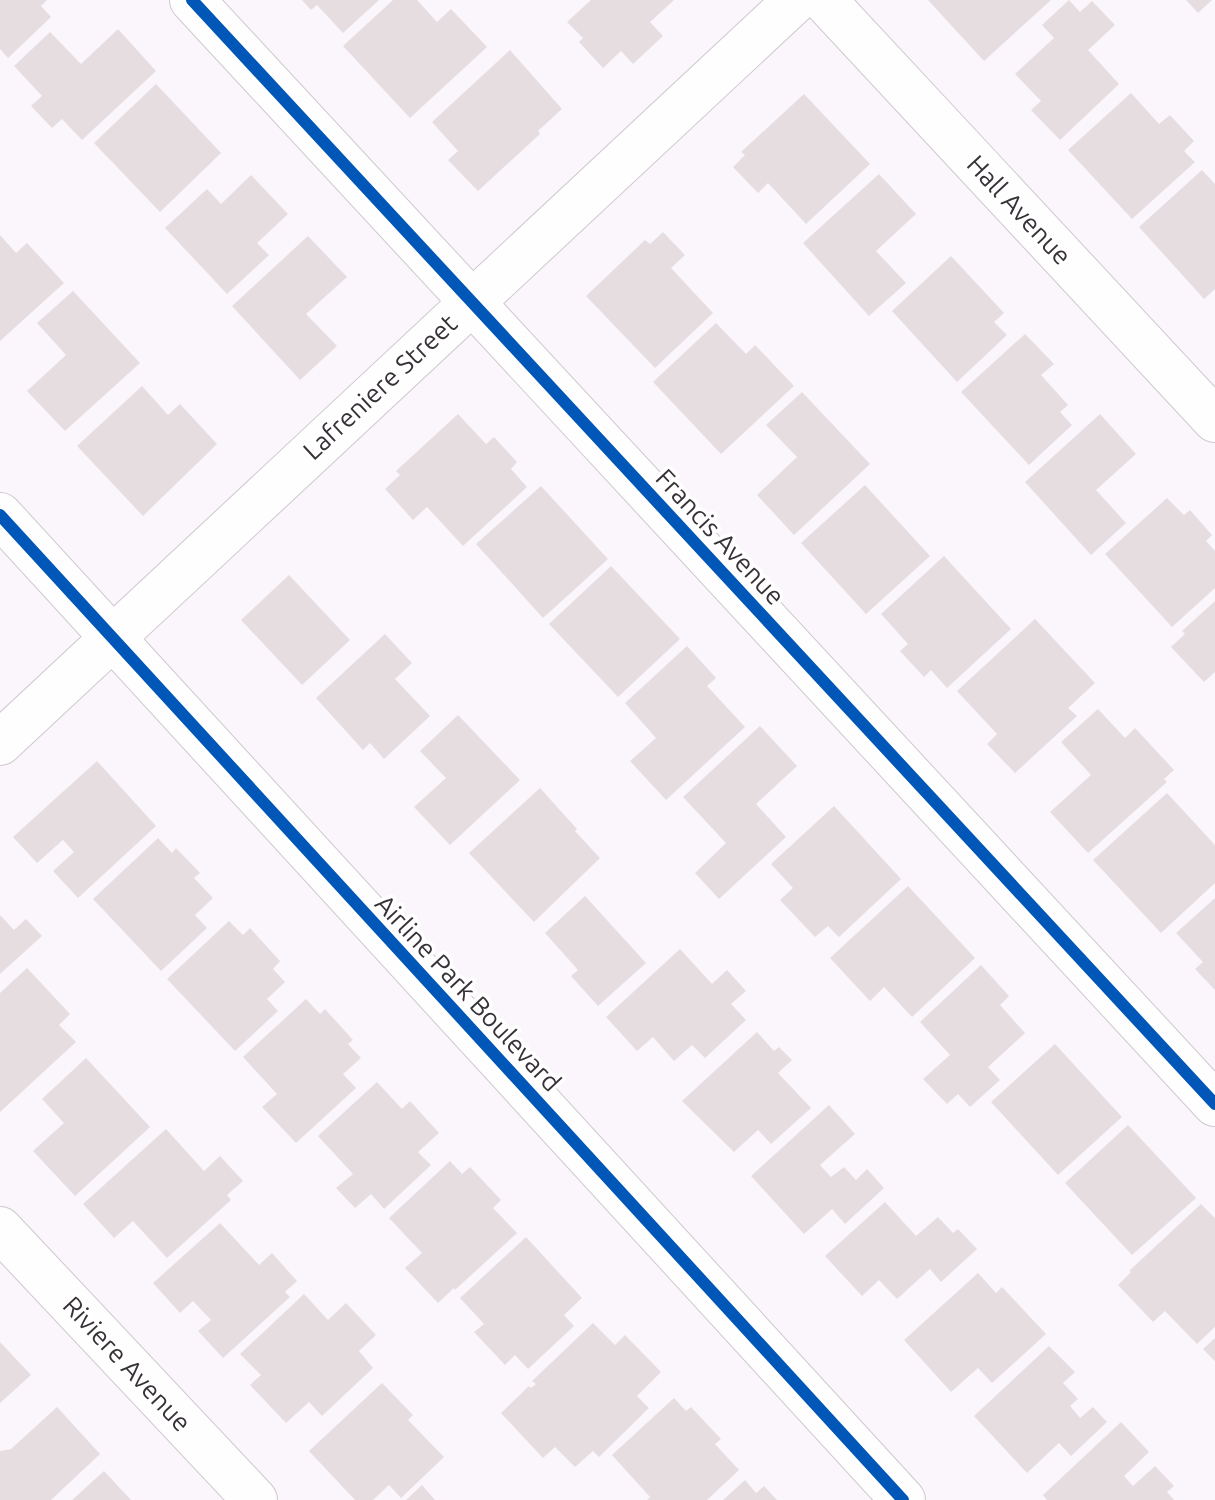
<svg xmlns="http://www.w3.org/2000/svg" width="1215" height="1500" font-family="Ubuntu,sans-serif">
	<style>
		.building { fill: #e6dde1 }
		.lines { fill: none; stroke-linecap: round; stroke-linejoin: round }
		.street-casing { stroke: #cec9ce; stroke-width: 46 }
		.secondary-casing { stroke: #cec9ce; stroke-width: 46 }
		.street { stroke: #fefefe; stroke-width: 44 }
		.secondary { stroke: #fefefe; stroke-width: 44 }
		.cycleway-casing { stroke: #fff; stroke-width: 17 }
		.cycleway { stroke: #0057b8; stroke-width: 12 }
		.labels { text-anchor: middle; stroke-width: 7; stroke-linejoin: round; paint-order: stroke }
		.street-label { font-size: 26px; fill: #373237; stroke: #fff }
	</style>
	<rect width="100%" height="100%" fill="#fbf6fb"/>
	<path class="building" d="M0,0H47L41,6L51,17L8,58L0,49Z
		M302,0H379L343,33L317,5L311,10Z
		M393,0H417L437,22L451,9L487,47L410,118L343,46Z
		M591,0H674L650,22L663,36L633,64L621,51L603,68L579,42L583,38L567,22Z
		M928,0H1051L984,61Z
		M1069,0L1080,12L1092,1L1115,25L1088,50L1119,84L1060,140L1031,110L1041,101L1015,74L1054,38L1042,25Z
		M1186,0H1212L1198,13Z
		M118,29L156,71L82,140L62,119L52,128L31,106L42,96L14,66L50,32L81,64Z
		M510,50L562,109L538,131L540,134L478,191L448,160L458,151L432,122Z
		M156,84L221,153L160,212L94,143Z
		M1131,93L1159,124L1170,115L1194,141L1184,151L1195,162L1132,219L1068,150Z
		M804,94L870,164L806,224L768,183L758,193L733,167L745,155L741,152Z
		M1202,170L1215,184V289L1204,299L1139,227Z
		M879,174L916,214L876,251L906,283L869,316L803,243Z
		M251,175L288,214L257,243L269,255L227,294L165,228L207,189L221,204Z
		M663,232L685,255L671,268L713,313L655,368L586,296L645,240L650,244Z
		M0,235L16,253L27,243L64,283L0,341Z
		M308,236L347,277L306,314L337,346L300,380L232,306Z
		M951,256L1004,313L994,322L1007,335L957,382L892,311Z
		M73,291L140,363L65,431L27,391L66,355L37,323Z
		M716,323L746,354L755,345L794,386L721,454L653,382Z
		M1025,334L1054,364L1041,375L1068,405L1060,412L1072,425L1029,465L961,392Z
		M142,386L168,415L180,404L217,444L143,516L77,446Z
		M802,392L870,464L794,535L757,495L797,457L766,425Z
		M458,414L486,444L494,437L517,462L511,469L527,487L463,546L427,507L413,520L385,489L400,475L396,471Z
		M1100,414L1136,454L1096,490L1126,523L1091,555L1025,482Z
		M865,485L930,556L866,614L801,543Z
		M541,486L608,559L543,618L476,544Z
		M1167,498L1184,515L1190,510L1212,535L1206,541L1215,551V588L1172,627L1105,554Z
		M944,556L1011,629L947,688L931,670L924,677L900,651L908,644L881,614Z
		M611,566L680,639L618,697L549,624Z
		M289,575L350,640L302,685L241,620Z
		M1215,601V672L1204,682L1171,647L1185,634L1182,631Z
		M1035,619L1095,683L1068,708L1077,716L1015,773L987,744L997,734L957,691Z
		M385,634L412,663L395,679L430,716L384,759L370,743L363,750L316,698Z
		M687,646L716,678L707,686L745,727L666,800L630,761L656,738L625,703Z
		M1098,709L1125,738L1135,728L1174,770L1164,779L1167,782L1088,853L1050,812L1091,775L1061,742Z
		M458,715L520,780L450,845L414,807L446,778L420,751Z
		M760,726L797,766L756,804L786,837L719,899L695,873L726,843L683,797Z
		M97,761L156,826L78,898L53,871L74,852L63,840L37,863L13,837Z
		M540,788L577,829L575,831L600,858L534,922L469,853Z
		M1167,793L1215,845V883L1161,933L1093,860Z
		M834,806L901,879L839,937L828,926L815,937L780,900L793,888L771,864Z
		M158,838L172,853L176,848L200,873L194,878L213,898L195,915L207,928L161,971L93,899Z
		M908,886L975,958L912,1017L884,987L870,1001L830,958Z
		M585,896L646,963L598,1006L571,976L578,970L545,933Z
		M1215,898V990L1195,969L1203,962L1176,933Z
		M0,915L14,930L26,919L42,936L0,974Z
		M229,921L243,935L250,928L280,961L273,969L285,982L267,999L278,1011L235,1051L167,979Z
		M680,949L712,984L727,970L746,991L731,1004L746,1020L705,1058L692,1045L674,1061L653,1037L637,1051L606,1017Z
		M981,965L1009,996L1000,1005L1025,1033L988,1067L1000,1080L970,1107L958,1094L947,1104L923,1079L950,1055L920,1022Z
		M27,968L70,1014L59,1025L76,1042L0,1112V993Z
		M306,999L320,1014L325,1009L353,1040L348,1044L361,1058L343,1074L356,1088L296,1143L262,1107L277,1094L243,1057Z
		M757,1032L774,1051L779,1047L792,1060L778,1073L811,1108L771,1144L758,1130L734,1152L682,1101Z
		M1055,1044L1122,1117L1058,1175L991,1102Z
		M86,1058L150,1127L75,1196L33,1151L64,1123L42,1099Z
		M377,1082L402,1109L410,1101L439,1133L418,1152L431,1165L384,1209L371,1194L355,1208L336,1188L353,1174L318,1136Z
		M829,1105L855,1134L820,1165L831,1177L844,1167L856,1180L867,1169L884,1188L845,1224L832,1209L804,1234L751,1176Z
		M1128,1125L1196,1198L1132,1255L1065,1183Z
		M166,1129L204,1171L220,1156L243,1181L227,1195L231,1200L167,1258L133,1221L114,1238L83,1204Z
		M450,1161L462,1174L470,1167L501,1200L493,1208L517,1233L455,1290L454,1288L438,1303L405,1268L422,1253L389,1218Z
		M885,1202L916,1236L938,1217L953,1233L958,1229L977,1249L941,1282L930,1269L897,1299L879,1280L862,1296L825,1256Z
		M1201,1204L1215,1218V1327L1197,1344L1165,1311L1153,1322L1118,1285L1131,1272L1129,1271Z
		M220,1223L259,1265L272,1253L297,1281L285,1292L290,1297L223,1358L198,1331L211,1320L193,1301L180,1313L153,1283Z
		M526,1237L582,1298L564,1315L574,1326L528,1369L515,1355L505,1365L474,1332L484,1324L460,1298Z
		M978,1273L996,1293L1002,1287L1046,1334L992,1383L978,1368L951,1392L904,1340Z
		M304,1294L328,1320L346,1303L376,1335L359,1351L373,1368L322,1416L309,1402L286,1423L250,1385L261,1375L240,1354Z
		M593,1323L615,1345L625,1335L661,1372L637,1396L649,1408L599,1457L593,1451L575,1467L555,1447L543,1458L501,1413L529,1386L531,1388L536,1384L532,1381Z
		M1215,1338V1361L1203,1349Z
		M0,1342L31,1375L0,1403Z
		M1049,1346L1075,1372L1063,1383L1078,1399L1070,1406L1080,1418L1093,1407L1107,1422L1071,1456L1059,1443L1027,1473L974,1416Z
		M382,1383L413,1415L408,1420L444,1457L401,1498L389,1485L373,1500H355L309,1451Z
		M674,1398L686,1411L691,1407L721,1439L715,1444L739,1470L707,1500H647L650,1497L612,1455Z
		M57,1407L100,1454L51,1500H0V1451L11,1449Z
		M1121,1422L1149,1452L1124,1476L1133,1486L1155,1466L1174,1486L1167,1492L1174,1500H1047L1043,1495Z
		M104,1471L131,1500H72Z
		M745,1480L756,1493L764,1486L777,1500H723Z
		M422,1485L435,1500H406Z"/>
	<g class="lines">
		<defs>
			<path id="street" d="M192,0L1215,1104
				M824,0L1215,420
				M0,743L796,0
				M0,1229L255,1500"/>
			<path id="secondary" d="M0,515L903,1500"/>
		</defs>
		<use href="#street" class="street-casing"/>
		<use href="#secondary" class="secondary-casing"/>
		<use href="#street" class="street"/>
		<use href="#secondary" class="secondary"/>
		<defs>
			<path id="cycleway" d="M192,0L1215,1104
				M0,515L903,1500"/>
		</defs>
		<use href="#cycleway" class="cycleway-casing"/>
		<use href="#cycleway" class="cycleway"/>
	</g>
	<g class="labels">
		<g class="street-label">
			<text transform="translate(1019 210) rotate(47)" y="9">Hall Avenue</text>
			<text transform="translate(380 387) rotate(-43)" y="9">Lafreniere Street</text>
			<text transform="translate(720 537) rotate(47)" y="9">Francis Avenue</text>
			<text transform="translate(468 993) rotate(47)" y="9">Airline Park Boulevard</text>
			<text transform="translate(127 1364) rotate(47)" y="9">Riviere Avenue</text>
		</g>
	</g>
</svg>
